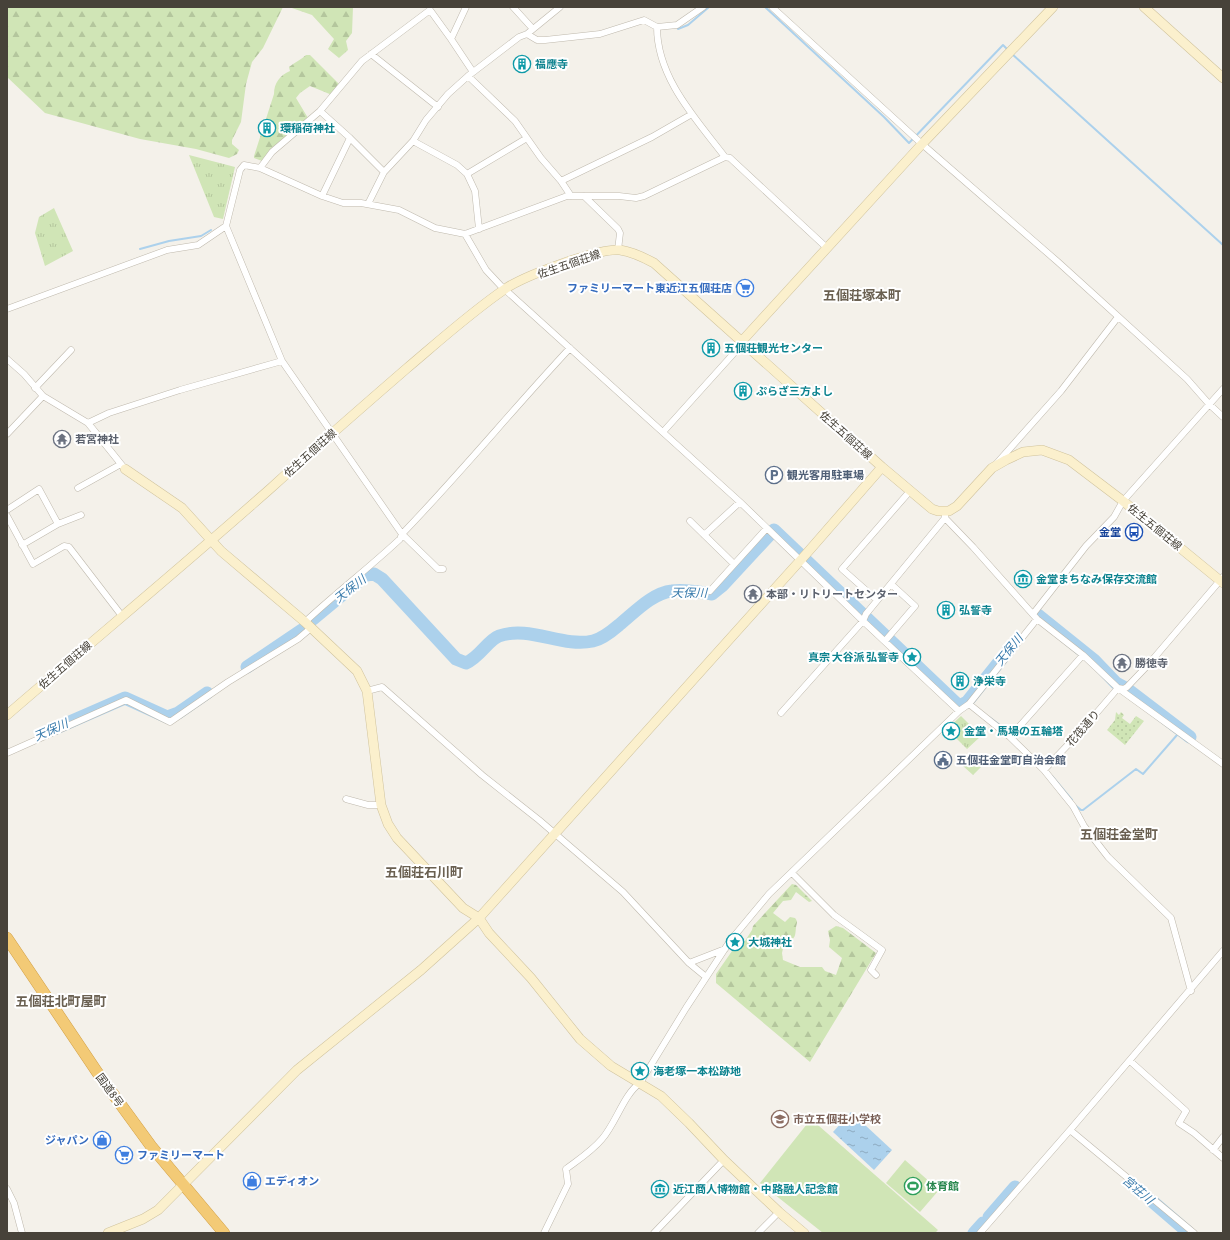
<svg xmlns="http://www.w3.org/2000/svg" width="1230" height="1240" font-family="'Asap Condensed','Noto Sans JP',sans-serif">
	<style>
		.grass { fill: #d0e5b6 }
		.forest { fill: url(#forest-firs) }
		.park { fill: url(#park-tufts) }
		.garden { fill: url(#garden-dots) }
		.water { fill: url(#water-ripples) }
		.lines { fill: none; stroke-linecap: round; stroke-linejoin: round }
		.stream { stroke: #acd1ec; stroke-width: 2 }
		.river { stroke: #acd1ec; stroke-width: 13 }
		.street-casing { stroke: #bfb9ad; stroke-width: 7 }
		.secondary-casing { stroke: #d0c39d; stroke-width: 10 }
		.highway-casing { stroke: #d2a046; stroke-width: 12 }
		.street { stroke: #fff; stroke-width: 6 }
		.secondary { stroke: #fbf0cd; stroke-width: 9 }
		.highway { stroke: #f3ca76; stroke-width: 11 }
		.labels { text-anchor: middle; stroke-width: 4; stroke-linejoin: round; paint-order: stroke }
		.culture-label { font-size: 11px; font-weight: bold; fill: #0d838f; stroke: #fff; text-anchor: start }
		.street-label { font-size: 11px; fill: #474239; stroke: #fff }
		.shop-label { font-size: 11px; font-weight: bold; fill: #366cbe; stroke: #fff; text-anchor: end }
		.worship-label { font-size: 11px; font-weight: bold; fill: #5b616d; stroke: #fff; text-anchor: start }
		.service-label { font-size: 11px; font-weight: bold; fill: #4e5e75; stroke: #fff; text-anchor: start }
		.transit-label { font-size: 11px; font-weight: bold; fill: #164399; stroke: #fff; text-anchor: end }
		.education-label { font-size: 11px; font-weight: bold; fill: #785e54; stroke: #fff; text-anchor: start }
		.leisure-label { font-size: 11px; font-weight: bold; fill: #27864d; stroke: #fff; text-anchor: start }
		.water-label { font-size: 12px; font-style: italic; fill: #397bac; stroke: #fff }
		.quarter-label { font-size: 13px; font-weight: bold; fill: #6a6051; stroke: #fff }
	</style>
	<defs>
		<pattern id="forest-firs" width="22" height="20" patternUnits="userSpaceOnUse"><rect width="22" height="20" fill="#d0e5b6"/><path d="M5 1l3.5 6h-7zM16 11l3.5 6h-7z" fill="#b4c69d"/></pattern>
		<pattern id="park-tufts" width="24" height="20" patternUnits="userSpaceOnUse"><rect width="24" height="20" fill="#d0e5b6"/><path d="M3 7l-1-3M5 7V3M7 7l1-3M15 17l-1-3M17 17v-4M19 17l1-3" fill="none" stroke="#b4c69d"/></pattern>
		<pattern id="garden-dots" width="8" height="8" patternUnits="userSpaceOnUse"><rect width="8" height="8" fill="#d0e5b6"/><path d="M2 2h.1M6 6h.1" fill="none" stroke="#b4c69d" stroke-width="1.8" stroke-linecap="round"/></pattern>
		<pattern id="water-ripples" width="26" height="14" patternUnits="userSpaceOnUse"><rect width="26" height="14" fill="#acd1ec"/><path d="M2 4q2-2 4 0t4 0M15 11q2-2 4 0t4 0" fill="none" stroke="#8eabc0"/></pattern>
	</defs>
	<rect width="100%" height="100%" fill="#f4f1ea"/>
	<path class="grass" d="M811,1119L938,1230L935,1233H823L760,1183Z
		M905,1160L939,1190L920,1212L886,1183Z"/>
	<path class="forest" d="M7,7H283L263,48L252,62L246,84L241,122L232,140V144L239,150L237,154L229,158L196,149L140,139L45,113L7,77Z
		M289,7H353L352,33L346,41L348,50L339,58L328,49L334,39L312,15Z
		M306,55H310L340,85L332,95L310,86L300,93L296,98L308,118L262,161L254,158V156L274,94C274,83 280,75 290,71L289,67C295,62 301,60 306,55Z
		M792,884L796,885L812,901L809,902L796,892L791,900L783,901L773,913L785,922L790,917L795,918C798,922 797,922 796,927C795,940 795,937 784,944L782,953L783,960L800,967H822L825,971L836,975L842,958L829,947L830,940L828,931L836,926L843,928L876,953L810,1062L716,983V974L739,941H745L752,930L753,926Z"/>
	<path class="park" d="M189,155L235,167L223,219L214,217Z
		M54,208L73,251L45,266L35,233L39,217Z
		M961,716L981,736L967,749L947,729Z
		M973,756L982,766L973,775L963,766Z"/>
	<path class="garden" d="M1116,712L1119,715L1121,712L1124,715L1122,718L1130,724L1136,716L1144,721L1125,745L1107,730L1115,720Z"/>
	<path class="water" d="M851,1112L892,1150L874,1170L833,1132Z"/>
	<g class="lines">
		<path class="stream" d="M765,7L884,117L909,143L1003,45L1008,50
			M678,29L688,25L709,7
			M1012,54L1223,245
			M140,249L169,241L201,236L211,230
			M989,717L1000,725
			M1052,776L1072,800
			M1075,805L1081,810H1083L1136,769L1143,774L1177,735"/>
		<path class="river" d="M1038,615L1094,660L1116,683L1127,689L1190,737
			M313,619L366,575L374,574L382,579L456,659L466,663C480,657 488,640 499,636C530,625 562,648 593,641C602,639 612,631 619,625C634,613 652,593 672,591C685,589 699,592 712,594L722,586L774,530L959,706L967,702L1011,647
			M247,667L302,630
			M56,728L125,698L167,717L178,713L207,693
			M1153,1202L1189,1233
			M989,1217L1015,1187
			M974,1233L983,1223"/>
		<defs>
			<path id="street" d="M466,7L451,39L473,72
				M513,7L533,29
				M772,7L922,144L1058,262L1187,379L1209,404L1223,417
				M657,27L677,25L703,7
				M527,34L560,7
				M371,54L438,107
				M468,76L515,121L541,158L561,181L571,196
				M320,111L350,138
				M413,141L457,165L467,174
				M260,168L272,152L320,111L362,61L430,10L451,39
				M561,181L652,137L692,114
				M322,196L350,138L384,172
				M584,196L618,229L620,233L618,250
				M368,204L384,172L413,141L426,120L448,94L468,76L519,37L527,34L537,40H545L600,34L644,20L657,27C657,78 696,119 725,157L730,158L827,248
				M226,226L282,361L402,534L438,569H443
				M479,229L475,191L467,174L527,138
				M465,234L486,270L501,286L740,502L863,621L959,711
				M7,309L167,250L198,245L226,226L240,170L244,165L260,168L322,196L343,203H361L399,210L435,228L465,234L567,196H619L636,198L644,196L725,157
				M7,359L24,374L43,396L88,423L125,469
				M35,388L71,350
				M88,423L109,413L180,390L282,361
				M663,432L735,352L742,341
				M7,434L43,396
				M997,463L1061,391L1118,317
				M78,488L121,464
				M7,510L39,489L58,524L81,515
				M945,512V518L973,547L1037,619L1083,655L1118,688L1223,764
				M7,516L33,564L64,546L69,547L122,616
				M690,521L734,564
				M704,535L740,502
				M22,545L58,524
				M710,591L766,529
				M877,600L842,569L910,491
				M1033,614L1086,546L1114,517L1123,501L1223,389
				M305,622C336,593 369,568 400,539L402,534C460,474 513,409 570,348
				M885,641L915,606L891,584
				M1118,688L1124,689L1127,687L1148,665L1223,577
				M367,691L382,687L482,775L539,820L623,892L689,963L706,977
				M969,704L1010,737L1044,770L1073,806L1084,826L1108,857L1171,918L1191,991
				M781,713L863,621L866,614L945,518
				M1010,737L1083,655
				M7,753L126,700L170,722L228,682L298,639L311,628
				M1044,770L1081,731L1118,688
				M346,799L368,805H381
				M792,873L834,915L882,950L871,970L876,975
				M689,963L725,949
				M1130,1061L1186,1111L1179,1123L1194,1133L1223,1158
				M1070,1130L1194,1233
				M1213,1150L1223,1137
				M7,1189L14,1203L22,1233
				M544,1233L568,1184L566,1169C578,1160 592,1151 602,1139C616,1123 624,1094 640,1083L686,1008L730,941L769,894L959,711L969,704L1037,619
				M654,1233L724,1160
				M758,1233L779,1212
				M980,1233L1070,1130L1223,951"/>
			<path id="secondary" d="M1144,7L1223,78
				M742,341L922,144L1053,7
				M125,469L182,508L221,551L305,622L357,671L367,691L381,805L388,824L397,838L463,908L479,918L489,933L531,978L580,1039L611,1066L661,1096L689,1123L724,1160L779,1212L804,1233
				M7,715C95,639 184,565 271,488C315,448 361,408 406,369C438,342 470,313 505,289C524,276 598,248 620,250C633,252 643,257 654,263L882,467L932,509L938,511H949L957,506L992,468L1006,460L1023,452L1042,450L1069,460L1123,501L1223,583
				M108,1233L143,1219L158,1210L297,1070L421,970L479,918L807,553L882,467"/>
			<path id="highway" d="M7,938L97,1072L151,1146L224,1233"/>
		</defs>
		<use href="#street" class="street-casing"/>
		<use href="#secondary" class="secondary-casing"/>
		<use href="#highway" class="highway-casing"/>
		<use href="#street" class="street"/>
		<use href="#secondary" class="secondary"/>
		<use href="#highway" class="highway"/>
	</g>
	<defs>
		<symbol id="building-ring" viewBox="-11 -11 22 22"><circle r="9.5" fill="#fff" stroke="#0f9aa8" stroke-width="1.5"/><path d="M-4-6H4V6H1V3H-1V6H-4ZM-2.5-4.3h1.7v1.8h-1.7ZM.8-4.3h1.7v1.8H.8ZM-2.5-1h1.7V.8h-1.7ZM.8-1h1.7V.8H.8Z" fill="#0f9aa8"/></symbol>
		<symbol id="supermarket-ring" viewBox="-11 -11 22 22"><circle r="9.5" fill="#fff" stroke="#3f7fe0" stroke-width="1.5"/><path d="M-6-5.5h2.5l.6 2H6L4.5 2H-2.5L-4.4-4H-6ZM-1.5 3.2a1.3 1.3 0 1 0 .1 0ZM3 3.2a1.3 1.3 0 1 0 .1 0Z" fill="#3f7fe0"/></symbol>
		<symbol id="temple-ring" viewBox="-11 -11 22 22"><circle r="9.5" fill="#fff" stroke="#6b7280" stroke-width="1.5"/><path d="M0-6L5-2H3V0L6.5 2.5H4V6H1.5V3h-3V6H-4V2.5H-6.5L-3 0V-2H-5Z" fill="#6b7280"/></symbol>
		<symbol id="parking-ring" viewBox="-11 -11 22 22"><circle r="9.5" fill="#fff" stroke="#5c6f8a" stroke-width="1.5"/><path d="M-3.5-5.5H1a3.5 3.5 0 0 1 0 7H-1V5.5H-3.5ZM-1-3.4V-.6H.8a1.4 1.4 0 0 0 0-2.8Z" fill="#5c6f8a"/></symbol>
		<symbol id="bus-ring" viewBox="-11 -11 22 22"><circle r="9.5" fill="#fff" stroke="#1a4fb4" stroke-width="1.5"/><path d="M-5-6H5V4H4V6H2V4H-2V6H-4V4H-5ZM-3.5-4V0h7V-4ZM-3.5 1.2v1.5H-2V1.2ZM2 1.2v1.5H3.5V1.2Z" fill="#1a4fb4"/></symbol>
		<symbol id="museum-ring" viewBox="-11 -11 22 22"><circle r="9.5" fill="#fff" stroke="#0f9aa8" stroke-width="1.5"/><path d="M0-6L6-3V-2H-6V-3ZM-5-1h2V3h-2ZM-1-1h2V3h-2ZM3-1h2V3H3ZM-6 4H6V6H-6Z" fill="#0f9aa8"/></symbol>
		<symbol id="sight-ring" viewBox="-11 -11 22 22"><circle r="9.5" fill="#fff" stroke="#0f9aa8" stroke-width="1.5"/><path d="M0-6L1.8-2.2L6-1.7L2.9 1.2L3.7 5.4L0 3.3L-3.7 5.4L-2.9 1.2L-6-1.7L-1.8-2.2Z" fill="#0f9aa8"/></symbol>
		<symbol id="civic-ring" viewBox="-11 -11 22 22"><circle r="9.5" fill="#fff" stroke="#5c6f8a" stroke-width="1.5"/><path d="M-.6-6.5H3V-4.5H.6V-3L4-1V1h2V6H-6V1h2V-1L-.6-3ZM-1.2 2.5V6h2.4V2.5Z" fill="#5c6f8a"/></symbol>
		<symbol id="school-ring" viewBox="-11 -11 22 22"><circle r="9.5" fill="#fff" stroke="#8d6e63" stroke-width="1.5"/><path d="M0-5L7-2L0 1L-7-2ZM-4 1L0 2.5L4 1V4Q0 6-4 4Z" fill="#8d6e63"/></symbol>
		<symbol id="shop-ring" viewBox="-11 -11 22 22"><circle r="9.5" fill="#fff" stroke="#3f7fe0" stroke-width="1.5"/><path d="M-5-2.5h2.3a2.7 3.5 0 0 1 5.4 0H5L5.5 6h-11ZM-1.5-2.5h3a1.5 2.3 0 0 0-3 0Z" fill="#3f7fe0"/></symbol>
		<symbol id="stadium-ring" viewBox="-11 -11 22 22"><circle r="9.5" fill="#fff" stroke="#2e9e5b" stroke-width="1.5"/><path d="M0-5a6.5 5 0 1 0 0 10a6.5 5 0 1 0 0-10ZM-3.5-1.8h7v3.6h-7Z" fill="#2e9e5b"/></symbol>
	</defs>
	<g fill-rule="evenodd">
		<use href="#building-ring" x="512" y="54" width="20" height="20"/>
		<use href="#building-ring" x="257" y="118" width="20" height="20"/>
		<use href="#supermarket-ring" x="735" y="278" width="20" height="20"/>
		<use href="#building-ring" x="701" y="338" width="20" height="20"/>
		<use href="#building-ring" x="733" y="381" width="20" height="20"/>
		<use href="#temple-ring" x="52" y="429" width="20" height="20"/>
		<use href="#parking-ring" x="764" y="465" width="20" height="20"/>
		<use href="#bus-ring" x="1124" y="522" width="20" height="20"/>
		<use href="#museum-ring" x="1013" y="569" width="20" height="20"/>
		<use href="#temple-ring" x="743" y="584" width="20" height="20"/>
		<use href="#building-ring" x="936" y="600" width="20" height="20"/>
		<use href="#sight-ring" x="902" y="647" width="20" height="20"/>
		<use href="#temple-ring" x="1112" y="653" width="20" height="20"/>
		<use href="#building-ring" x="950" y="671" width="20" height="20"/>
		<use href="#sight-ring" x="941" y="721" width="20" height="20"/>
		<use href="#civic-ring" x="933" y="750" width="20" height="20"/>
		<use href="#sight-ring" x="725" y="932" width="20" height="20"/>
		<use href="#sight-ring" x="630" y="1061" width="20" height="20"/>
		<use href="#school-ring" x="770" y="1109" width="20" height="20"/>
		<use href="#shop-ring" x="92" y="1130" width="20" height="20"/>
		<use href="#supermarket-ring" x="114" y="1145" width="20" height="20"/>
		<use href="#shop-ring" x="242" y="1171" width="20" height="20"/>
		<use href="#stadium-ring" x="903" y="1176" width="20" height="20"/>
		<use href="#museum-ring" x="650" y="1179" width="20" height="20"/>
	</g>
	<g class="labels">
		<g class="culture-label">
			<text x="535" y="68">福應寺</text>
			<text x="280" y="132">環稲荷神社</text>
			<text x="724" y="352">五個荘観光センター</text>
			<text x="756" y="395">ぷらざ三方よし</text>
			<text x="1036" y="583">金堂まちなみ保存交流館</text>
			<text x="959" y="614">弘誓寺</text>
			<text x="899" y="661" text-anchor="end">真宗 大谷派 弘誓寺</text>
			<text x="973" y="685">浄栄寺</text>
			<text x="964" y="735">金堂・馬場の五輪塔</text>
			<text x="748" y="946">大城神社</text>
			<text x="653" y="1075">海老塚一本松跡地</text>
			<text x="673" y="1193">近江商人博物館・中路融人記念館</text>
		</g>
		<g class="street-label">
			<text transform="translate(569 264) rotate(-19)" y="4">佐生五個荘線</text>
			<text transform="translate(846 435) rotate(42)" y="4">佐生五個荘線</text>
			<text transform="translate(310 453) rotate(-42)" y="4">佐生五個荘線</text>
			<text transform="translate(1155 527) rotate(39)" y="4">佐生五個荘線</text>
			<text transform="translate(65 665) rotate(-41)" y="4">佐生五個荘線</text>
			<text transform="translate(1083 728) rotate(-49)" y="4">花筏通り</text>
			<text transform="translate(110 1090) rotate(54)" y="4">国道8号</text>
		</g>
		<g class="shop-label">
			<text x="732" y="292">ファミリーマート東近江五個荘店</text>
			<text x="89" y="1144">ジャパン</text>
			<text x="137" y="1159" text-anchor="start">ファミリーマート</text>
			<text x="265" y="1185" text-anchor="start">エディオン</text>
		</g>
		<g class="worship-label">
			<text x="75" y="443">若宮神社</text>
			<text x="766" y="598">本部・リトリートセンター</text>
			<text x="1135" y="667">勝徳寺</text>
		</g>
		<g class="service-label">
			<text x="787" y="479">観光客用駐車場</text>
			<text x="956" y="764">五個荘金堂町自治会館</text>
		</g>
		<g class="transit-label">
			<text x="1121" y="536">金堂</text>
		</g>
		<g class="education-label">
			<text x="793" y="1123">市立五個荘小学校</text>
		</g>
		<g class="leisure-label">
			<text x="926" y="1190">体育館</text>
		</g>
		<g class="water-label">
			<text transform="translate(350 589) rotate(-38)" y="4">天保川</text>
			<text transform="translate(689 593) rotate(1)" y="4">天保川</text>
			<text transform="translate(1009 650) rotate(-51)" y="4">天保川</text>
			<text transform="translate(51 730) rotate(-24)" y="4">天保川</text>
			<text transform="translate(1138 1190) rotate(40)" y="4">宮荘川</text>
		</g>
		<g class="quarter-label">
			<text x="862" y="300">五個荘塚本町</text>
			<text x="1119" y="839">五個荘金堂町</text>
			<text x="424" y="877">五個荘石川町</text>
			<text x="61" y="1006">五個荘北町屋町</text>
		</g>
	</g>
	<rect width="1230" height="1240" fill="none" stroke="#474239" stroke-width="16"/>
</svg>
